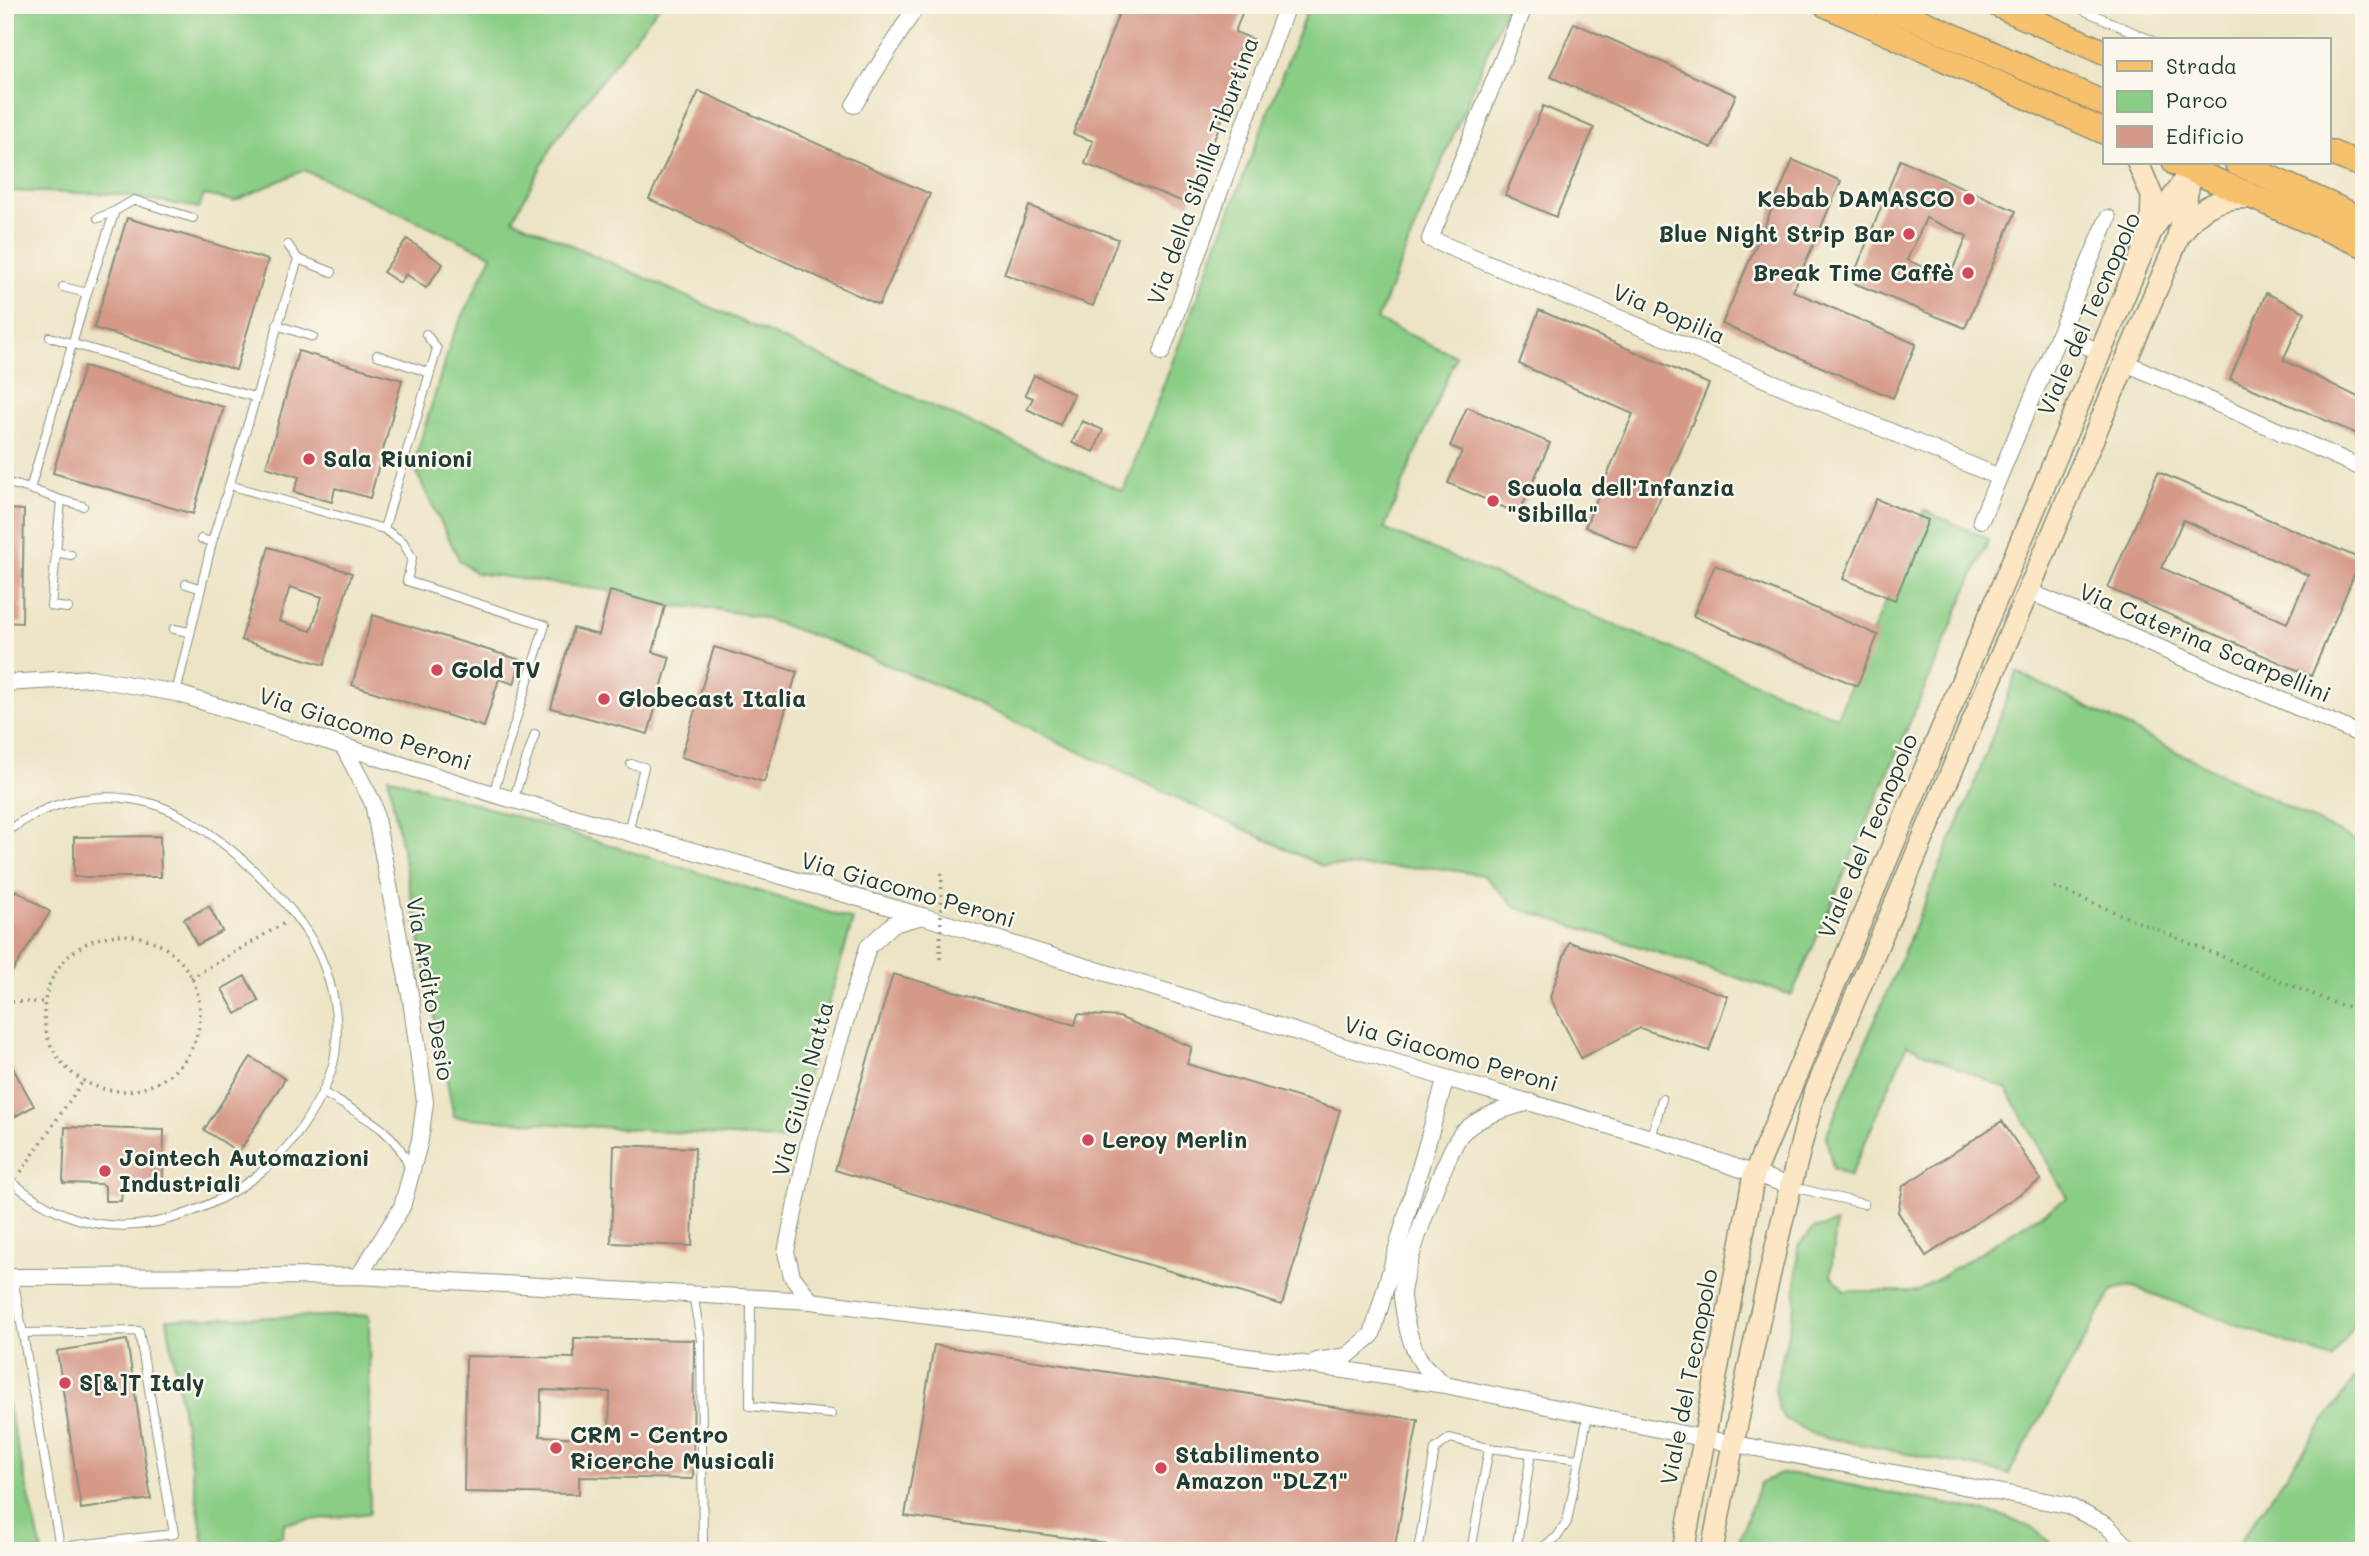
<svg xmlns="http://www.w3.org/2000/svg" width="2369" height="1556" font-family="Mali,sans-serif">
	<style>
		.green { fill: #8acd85; stroke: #54855c; stroke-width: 2 }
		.building { fill: #d59988; fill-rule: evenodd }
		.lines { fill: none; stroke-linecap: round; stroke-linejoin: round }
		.lane-casing { stroke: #86907c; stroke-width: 10 }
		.street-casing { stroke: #86907c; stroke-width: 18 }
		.secondary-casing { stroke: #86907c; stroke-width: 24 }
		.primary-casing { stroke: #86907c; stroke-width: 27 }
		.path { stroke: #86907c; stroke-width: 3.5; stroke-dasharray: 2 5; stroke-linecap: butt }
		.lane { stroke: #fff; stroke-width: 8 }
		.street { stroke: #fff; stroke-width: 16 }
		.secondary { stroke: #fce6c4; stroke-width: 21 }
		.primary { stroke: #f7c06c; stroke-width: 24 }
		.path-bridge { stroke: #86907c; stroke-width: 3.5; stroke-dasharray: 2 5; stroke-linecap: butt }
		.poi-dot { fill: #d1495b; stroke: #fbf7ec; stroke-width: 2.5 }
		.labels { text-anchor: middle; stroke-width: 5; stroke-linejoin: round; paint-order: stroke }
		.street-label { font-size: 23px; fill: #1f3d34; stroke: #fbf7ec }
		.poi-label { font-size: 23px; font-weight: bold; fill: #1f3d34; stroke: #fbf7ec; text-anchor: start }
	</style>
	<rect width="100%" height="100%" fill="#fbf7ec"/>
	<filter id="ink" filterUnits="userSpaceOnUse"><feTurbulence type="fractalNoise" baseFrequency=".0143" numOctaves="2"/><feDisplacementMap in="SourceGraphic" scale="14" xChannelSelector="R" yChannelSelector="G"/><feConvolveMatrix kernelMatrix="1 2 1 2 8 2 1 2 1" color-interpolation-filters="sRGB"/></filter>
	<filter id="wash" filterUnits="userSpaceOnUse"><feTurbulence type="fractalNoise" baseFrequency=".00686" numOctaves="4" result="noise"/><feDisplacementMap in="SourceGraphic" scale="28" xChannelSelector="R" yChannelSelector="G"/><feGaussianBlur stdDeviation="1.57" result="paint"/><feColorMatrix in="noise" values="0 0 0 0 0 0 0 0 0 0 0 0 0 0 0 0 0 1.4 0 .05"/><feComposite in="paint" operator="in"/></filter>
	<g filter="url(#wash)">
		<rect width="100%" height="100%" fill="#ece4c5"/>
		<path class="green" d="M5,5H660L556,139L513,219L1123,491L1309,5H1507L1377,320L1456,356L1384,529L1837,717L1924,510L1989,539L1792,995L1517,908L1483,875L1437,868L1322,866L946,689L834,643L757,616L701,607L665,606L610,591L476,573L460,561L413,466L452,338L492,255L304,170L234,201L204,195L199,208L115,194L5,191Z
			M2017,672L2364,845V1308L2332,1359L2133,1287L2123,1286L2112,1291L2009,1474L1814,1435L1784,1418L1778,1409L1775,1388L1795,1305L1798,1246L1813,1229L1836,1223L1831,1274L1844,1291H1918L2067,1198L2007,1089L1907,1045L1850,1177L1833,1168L1826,1136L1971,793Z
			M388,777L853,920L789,1140L454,1117Z
			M369,1315L370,1513L284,1523L283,1536L231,1546L229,1551H169L204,1544L167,1319Z
			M2364,1365V1551H2233Z
			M5,1388L9,1411L42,1551H5Z
			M1780,1474L1804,1476L2001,1515L2034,1529L2056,1548L2054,1551H1735L1760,1483Z"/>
		<g id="blocks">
			<path class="building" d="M1122,5H1245L1235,32L1253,39L1189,204L1085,164L1093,141L1073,134Z
				M1574,23L1736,95L1712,148L1551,77Z
				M699,91L930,194L879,305L649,199Z
				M1543,106L1594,128L1556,217L1505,195Z
				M1793,160L1841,181L1793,291L1916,344L1893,398L1722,324Z
				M1900,160L2016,211L1965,328L1851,282ZM1926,218L1967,236L1949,278L1907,260Z
				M1029,206L1118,239L1093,306L1004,274Z
				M127,218L268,260L236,370L94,328Z
				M407,239L443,264L426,288L406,274L400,283L383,272Z
				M2266,293L2305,312L2283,360L2364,400V437L2230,379Z
				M1539,310L1709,384L1638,550L1585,527L1633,414L1519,364Z
				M298,351L402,380L370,498L335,488L332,502L294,492L299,477L266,467Z
				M84,366L224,407L193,514L53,473Z
				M1034,375L1074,394L1060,425L1027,409L1033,398L1025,395Z
				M1467,407L1550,443L1519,514L1448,483L1462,451L1450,446Z
				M1082,421L1103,430L1094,452L1072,443Z
				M2158,472L2361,559L2311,676L2108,588ZM2183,520L2308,575L2287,623L2162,568Z
				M1876,499L1928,520L1895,600L1843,579Z
				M5,509L24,510L22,623L5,622Z
				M269,547L352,573L324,665L241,640ZM290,587L322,597L311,631L279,621Z
				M1715,565L1878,635L1857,686L1693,616Z
				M610,591L665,606L653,652L670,657L648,734L551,708L573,628L599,635Z
				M373,615L521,660L514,684L499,679L484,727L352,685Z
				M714,647L797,672L764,782L681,757Z
				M160,836L161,877H74V837Z
				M16,890L50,912L5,983V908Z
				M209,906L222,931L197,945L184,919Z
				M1569,942L1728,996L1709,1051L1640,1028L1581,1058L1550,997Z
				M893,974L1075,1025L1078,1014L1119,1017L1192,1047L1187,1064L1340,1110L1282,1305L835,1170Z
				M245,976L259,1001L236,1014L222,989Z
				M5,1054L34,1106L5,1122Z
				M251,1057L285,1079L239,1152L204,1130Z
				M2002,1121L2041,1180L1926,1256L1898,1212L1903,1186Z
				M65,1127L164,1130L163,1183L123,1182L121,1201H105V1186L102,1184L63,1183Z
				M614,1145L695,1148L692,1246L611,1243Z
				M574,1338L694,1340L693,1479L579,1477V1494L464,1492L466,1356L574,1358ZM541,1390L610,1392L609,1439L540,1436Z
				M127,1340L151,1499L81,1509L57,1351Z
				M934,1345L1418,1420L1394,1551H1166L905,1516Z"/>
		</g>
	</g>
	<g filter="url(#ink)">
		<use href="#blocks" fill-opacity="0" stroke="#86907c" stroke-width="2"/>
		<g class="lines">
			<defs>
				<path id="lane" d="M2072,5L2151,40
					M98,218L115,211
					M298,259L332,272
					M63,287L87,293
					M277,325L313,337
					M50,337L254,397
					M377,355L430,373
					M5,482L30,489L87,293L115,211L134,200L193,218
					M229,485L384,529L437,349L426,334
					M30,489L61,500L51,606L68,608
					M61,500L83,506
					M384,529L403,542L412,558L407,581L545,625L493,794
					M201,539L212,542
					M55,552L71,555
					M186,584L199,588
					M174,629L189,632
					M176,693L212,542L298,259L288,245
					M513,800L535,734
					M628,832L644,767L631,764
					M5,833C46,801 100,789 150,803C209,820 282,890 313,942C331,974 341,1018 335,1055C331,1080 316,1106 302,1127C276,1167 235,1195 191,1212C120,1239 62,1226 5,1176
					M322,1092C356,1113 396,1128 409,1167
					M1651,1138L1662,1099
					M1793,1187L1864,1204
					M13,1277L60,1547L174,1534L139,1331L23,1333
					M693,1294L701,1340L703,1551
					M751,1297L750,1406L831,1414
					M1418,1551L1435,1449L1450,1438L1489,1448L1579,1459
					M1471,1551L1489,1448
					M1516,1551L1531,1453
					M1537,1551L1557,1537L1567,1522L1588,1414"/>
				<path id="street" d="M1525,5L1430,239L1999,477
					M854,105L917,5
					M2059,334L2100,352
					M1162,352L1287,5
					M2126,363L2364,469
					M1981,520L2108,218
					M2028,591L2364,736
					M5,683L91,678L176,693L493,794L922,916L1446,1078L1651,1138L1790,1186
					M343,746L373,803L411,1000L425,1102L420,1140L402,1207L359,1276
					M5,1277L359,1276L811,1301L1303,1364L1445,1385L1702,1438L2067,1505L2106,1525L2132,1551
					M811,1301L792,1276L786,1252L809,1140L868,947L893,924L919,917
					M1317,1361L1347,1356L1372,1335L1446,1078
					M1445,1385C1438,1378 1428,1371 1422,1363C1410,1346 1404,1317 1402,1297C1400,1277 1448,1146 1463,1132C1481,1115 1507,1108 1530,1102"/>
				<path id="secondary" d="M2138,163L2152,196L2151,230
					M2182,233C2198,206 2224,195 2255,198
					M1683,1551L1754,1175L2151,232L2195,163
					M1712,1551C1741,1398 1774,1245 1814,1095L2177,241L2190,179"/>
				<path id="primary" d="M1826,5L2105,132
					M1884,5L2105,104
					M1998,5L2105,53
					M2329,152L2364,166
					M2175,163L2364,245
					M2237,163L2364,220"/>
			</defs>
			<use href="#lane" class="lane-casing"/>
			<use href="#street" class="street-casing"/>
			<use href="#secondary" class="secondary-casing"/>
			<use href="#primary" class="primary-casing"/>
			<path class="path" d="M2054,887L2334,1003L2349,1007L2364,1004
				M44 1013a78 78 0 1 1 156 0a78 78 0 1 1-156 0Z
				M191,978L286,922
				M5,1002H44
				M21,1172L83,1081"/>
			<use href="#lane" class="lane"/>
			<use href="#street" class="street"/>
			<use href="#secondary" class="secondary"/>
			<use href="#primary" class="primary"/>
			<path class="path-bridge" d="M940,959L942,870"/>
		</g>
	</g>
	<g class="poi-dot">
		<circle cx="1969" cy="199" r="7"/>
		<circle cx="1909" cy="234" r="7"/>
		<circle cx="1968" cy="273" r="7"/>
		<circle cx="309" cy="459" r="7"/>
		<circle cx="1493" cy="501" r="7"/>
		<circle cx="437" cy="670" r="7"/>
		<circle cx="604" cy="699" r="7"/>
		<circle cx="1088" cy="1140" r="7"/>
		<circle cx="105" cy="1171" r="7"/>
		<circle cx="65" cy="1383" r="7"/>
		<circle cx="556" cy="1448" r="7"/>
		<circle cx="1161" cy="1468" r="7"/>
	</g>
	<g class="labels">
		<g class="street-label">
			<text transform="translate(1203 171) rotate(-70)" y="8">Via della Sibilla Tiburtina</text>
			<text transform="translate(1669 314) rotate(23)" y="8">Via Popilia</text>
			<text transform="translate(2089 314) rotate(-66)" y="8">Viale del Tecnopolo</text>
			<text transform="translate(2205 643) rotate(23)" y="8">Via Caterina Scarpellini</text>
			<text transform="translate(365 729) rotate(18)" y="8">Via Giacomo Peroni</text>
			<text transform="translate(1868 836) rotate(-67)" y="8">Viale del Tecnopolo</text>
			<text transform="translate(908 890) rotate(16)" y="8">Via Giacomo Peroni</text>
			<text transform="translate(430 989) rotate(80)" y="8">Via Ardito Desio</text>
			<text transform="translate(1451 1054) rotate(16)" y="8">Via Giacomo Peroni</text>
			<text transform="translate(803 1089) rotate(-75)" y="8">Via Giulio Natta</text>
			<text transform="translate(1689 1377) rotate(-79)" y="8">Viale del Tecnopolo</text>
		</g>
		<g class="poi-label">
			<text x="1955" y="207" text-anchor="end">Kebab DAMASCO</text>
			<text x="1895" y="242" text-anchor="end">Blue Night Strip Bar</text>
			<text x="1954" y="281" text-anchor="end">Break Time Caffè</text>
			<text x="323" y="467">Sala Riunioni</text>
			<text x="1507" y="496">Scuola dell'Infanzia<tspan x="1507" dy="26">"Sibilla"</tspan></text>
			<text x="451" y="678">Gold TV</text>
			<text x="618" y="707">Globecast Italia</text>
			<text x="1102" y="1148">Leroy Merlin</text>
			<text x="119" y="1166">Jointech Automazioni<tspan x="119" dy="26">Industriali</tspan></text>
			<text x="79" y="1391">S[&amp;]T Italy</text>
			<text x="570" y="1443">CRM - Centro<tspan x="570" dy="26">Ricerche Musicali</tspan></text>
			<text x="1175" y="1463">Stabilimento<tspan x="1175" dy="26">Amazon "DLZ1"</tspan></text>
		</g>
	</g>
	<rect width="2369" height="1556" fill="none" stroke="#fbf7ec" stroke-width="28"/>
	<rect x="2103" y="38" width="228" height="126" fill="#fbf7ec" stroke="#a3ada2" stroke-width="2"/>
	<rect x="2117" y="61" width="35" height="10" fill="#f7c06c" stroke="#a3ada2" stroke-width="2"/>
	<text x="2166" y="74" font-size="21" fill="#1f3d34">Strada</text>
	<rect x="2117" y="91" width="35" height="21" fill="#8acd85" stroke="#a3ada2" stroke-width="2"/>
	<text x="2166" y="108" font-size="21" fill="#1f3d34">Parco</text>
	<rect x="2117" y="126" width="35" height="21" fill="#d59988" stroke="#a3ada2" stroke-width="2"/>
	<text x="2166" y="144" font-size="21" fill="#1f3d34">Edificio</text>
</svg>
